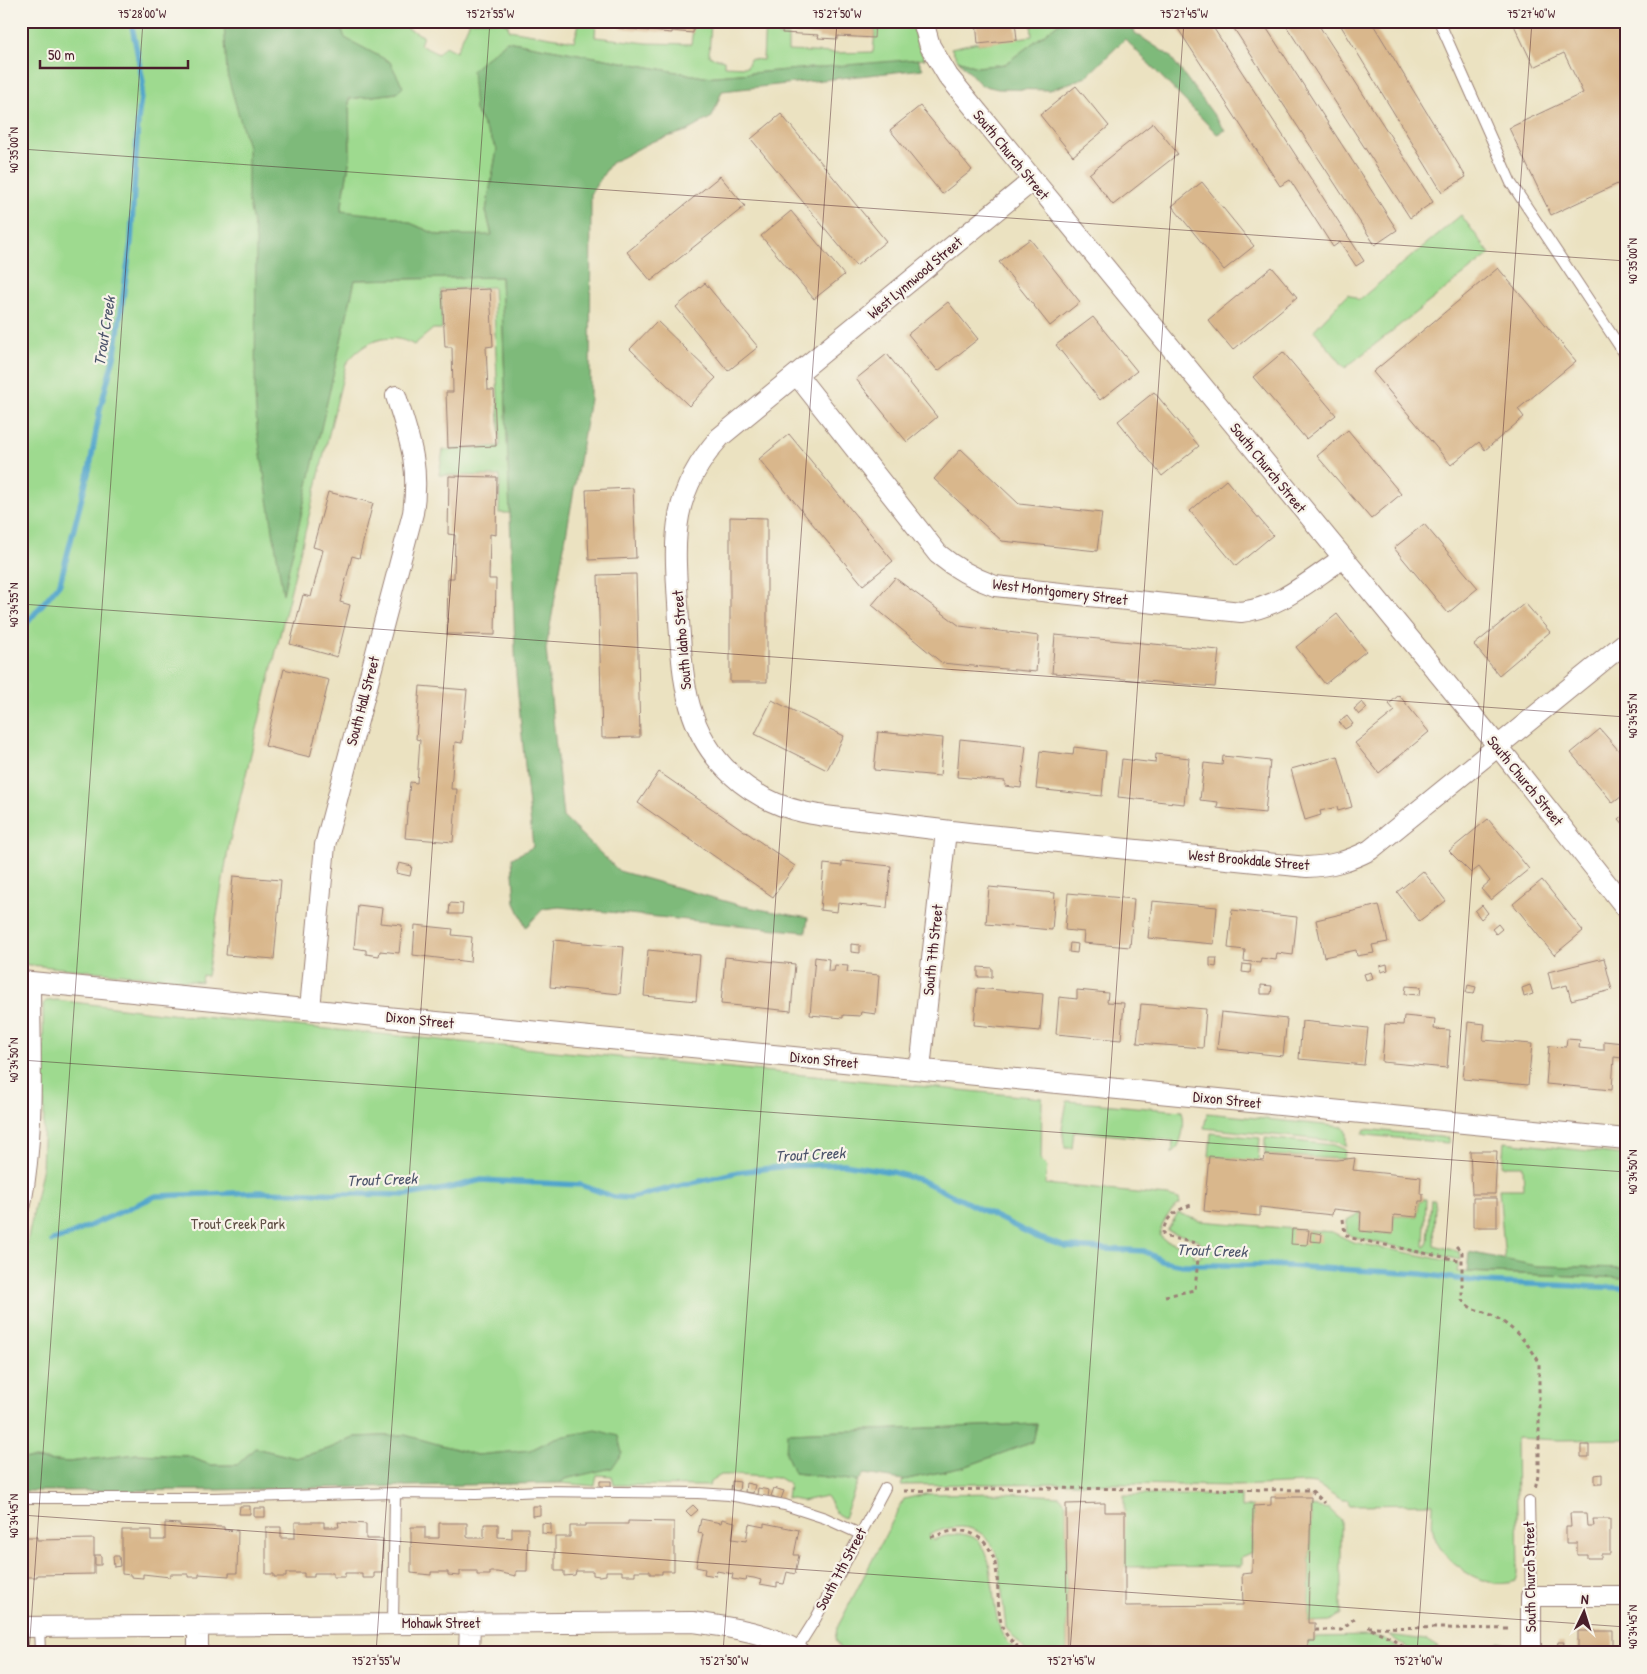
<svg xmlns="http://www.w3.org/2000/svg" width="1647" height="1674" font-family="'Patrick Hand',sans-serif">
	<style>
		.green { fill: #9eda8f; stroke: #747c5d }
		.forest { fill: #7eba7a; stroke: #646c52 }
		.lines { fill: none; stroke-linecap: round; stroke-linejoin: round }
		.stream { stroke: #50a4cb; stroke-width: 5.5 }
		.building { fill: #d9b78c }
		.lane-casing { stroke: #9a8076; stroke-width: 12 }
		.street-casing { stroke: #9a8076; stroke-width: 22 }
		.path { stroke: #9a8076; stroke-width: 3; stroke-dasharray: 4 4; stroke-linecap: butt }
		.lane { stroke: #fff; stroke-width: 10 }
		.street { stroke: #fff; stroke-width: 20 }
		.ticks { fill: none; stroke: #4a1f2b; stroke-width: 1; stroke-opacity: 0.45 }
		.labels { text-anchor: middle; stroke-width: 4.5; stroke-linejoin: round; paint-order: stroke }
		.street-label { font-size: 15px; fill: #4a1f2b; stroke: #f7f3e8 }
		.park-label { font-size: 15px; fill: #5f4e44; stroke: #f7f3e8 }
		.water-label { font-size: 16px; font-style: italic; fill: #4c546b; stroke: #f7f3e8 }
		.neatline { fill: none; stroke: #4a1f2b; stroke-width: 2 }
		.ticks-label { font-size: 12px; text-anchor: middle; fill: #4a1f2b }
	</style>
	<rect width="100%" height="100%" fill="#f7f3e8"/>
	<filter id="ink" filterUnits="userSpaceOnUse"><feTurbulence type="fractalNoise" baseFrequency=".02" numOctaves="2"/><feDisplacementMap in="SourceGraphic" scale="10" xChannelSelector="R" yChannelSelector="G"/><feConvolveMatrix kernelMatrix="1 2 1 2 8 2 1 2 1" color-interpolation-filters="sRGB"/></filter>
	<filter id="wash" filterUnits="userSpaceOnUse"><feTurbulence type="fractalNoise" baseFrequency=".0096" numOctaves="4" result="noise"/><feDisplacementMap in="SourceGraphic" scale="20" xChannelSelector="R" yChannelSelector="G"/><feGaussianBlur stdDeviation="1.12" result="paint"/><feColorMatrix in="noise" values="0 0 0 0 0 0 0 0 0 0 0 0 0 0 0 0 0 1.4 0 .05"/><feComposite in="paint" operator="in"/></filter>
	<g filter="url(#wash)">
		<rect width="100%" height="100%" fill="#ebe2c1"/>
		<path class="green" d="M21,21H241L283,592L355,280L501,277L510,513H499L500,476L439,475L443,450L500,446L493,287L441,290L442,329H433L414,345C388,330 362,342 346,364L229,844L207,976L202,975L201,982L21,964Z
			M339,21H410L407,28L423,36L420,45L438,54L445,46L456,52L470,21H501L508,25L509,30L574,41L580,21H596L595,37L647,43L691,44L694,21H711L709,56L724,60V66L747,67L750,59L763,60L765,21H779L778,35L788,36V51L837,53L873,52L876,21H911L918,46L925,59L704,77L507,41L475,110L497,149L486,211L492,236L438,235L396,217L341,212L350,157L349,99L397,93L390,62L344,38Z
			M1031,21H1062L1005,64L977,67L958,60L951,48L978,42V44L1032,36Z
			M1461,215L1490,254L1345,368L1314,330L1348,294L1359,300Z
			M57,1000L161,1013L1042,1098L1041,1161L1047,1167L1045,1184L1168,1196L1179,1199L1180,1204C1170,1209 1160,1225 1160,1236L1166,1241L1194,1249V1257H1201V1245L1199,1240L1167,1231L1178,1213L1200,1221L1332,1232L1353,1242L1459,1263L1457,1272L1626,1278V1439L1559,1440L1516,1438L1518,1574L1516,1581C1486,1592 1443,1564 1434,1535C1431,1525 1433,1514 1433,1504L1349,1505L1348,1500H1342L1316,1484L1306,1483L1237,1486L1070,1483L901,1485L903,1480L964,1467L1033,1442L1037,1424L788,1433L794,1473L858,1481L844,1518L837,1514L826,1496L802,1501L787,1498L789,1484L779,1478L735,1475H721L710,1482L709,1486L614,1485L612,1476L597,1475L595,1486L560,1483L565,1479L612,1467L555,1438L531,1450L477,1455L404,1435L356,1437L328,1449L296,1458L255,1448L237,1465H210L188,1456L137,1454L69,1462L21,1458V1272L42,1171L44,1112L43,1004L46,1001Z
			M1067,1101L1182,1111C1186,1124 1182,1145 1172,1154L1173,1141L1074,1131L1072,1148H1065L1062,1129Z
			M1207,1113L1343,1127L1346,1132V1146L1334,1141L1204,1128Z
			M1365,1129L1449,1138V1142L1447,1143L1367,1135L1363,1134Z
			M1211,1133L1260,1138L1258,1161L1209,1156Z
			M1265,1138L1333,1145L1345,1150L1344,1159L1265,1155Z
			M1504,1142L1626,1155V1268L1537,1266L1505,1261L1499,1189H1524L1523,1166H1502Z
			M1423,1199H1426L1424,1246L1426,1247L1428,1242L1431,1200H1435L1434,1245L1460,1252L1461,1260L1364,1240L1352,1236L1346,1231L1347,1220L1361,1212L1360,1231L1392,1234L1394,1215L1417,1217L1419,1201H1423Z
			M926,1494L1002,1493L1060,1496L1066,1504L1067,1653H1028L1006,1628L998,1557C985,1524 959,1521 929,1535L933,1540C1005,1513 985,1587 1000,1628C1003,1637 1011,1646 1018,1653H842L835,1640L837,1628L904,1499Z
			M1124,1495H1241V1507L1253,1506L1252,1552L1241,1557V1566L1125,1567Z
			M1311,1506L1329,1509L1341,1520V1614L1330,1622L1308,1623Z
			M1389,1635L1426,1640L1447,1653H1414Z
			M1370,1636L1383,1638L1406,1653H1308V1641H1315V1637Z
			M1500,1642L1510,1645V1653H1484Z"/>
		<path class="forest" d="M224,21H339L345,38L390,62L403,87L397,93L349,99L350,157L341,211L396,217L438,235H492L486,211L497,149L475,110L472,70L507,41L704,77L918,59L923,69L722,91L712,117L687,131L651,142L611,163L591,193L590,399L546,649L563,817L619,871L742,906L808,918L806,932L559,907L543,909L526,927L515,903L512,858L533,847L516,675L501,277L355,280L283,594L257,429L255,396L256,239L248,198V147L227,74Z
			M1062,21H1131L1135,33L1170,56L1225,130L1217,134L1125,39L1086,77L1050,90L998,89L981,85L958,60L977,67L1005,64Z
			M1469,1252L1537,1266L1626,1268V1278L1467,1272Z
			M1037,1424L1033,1442L964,1467L903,1480L864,1474L858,1481L794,1473L786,1453L787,1433Z
			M596,1430L618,1436L622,1453L612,1468L565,1479L560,1483L213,1490L21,1491V1458L69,1462L137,1454L188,1456L210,1465H237L255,1448L296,1458L328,1449L356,1437L405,1435L477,1455L531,1450L555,1438Z"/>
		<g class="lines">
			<path class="stream" d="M21,626L27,623L60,583L90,466L100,409L115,353L131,242L138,120L143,82L131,21
				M52,1241L67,1236L156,1196L260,1192L406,1195L445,1189L481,1180L581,1185L614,1197L630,1198L738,1172L787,1166L844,1164L892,1172L921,1180L1037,1237L1066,1247L1144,1251L1162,1261L1183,1265H1270L1422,1274L1480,1282L1626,1288"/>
		</g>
		<g id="blocks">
			<path class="building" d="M558,21H577L576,24L558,23Z
				M600,21H694L693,33L672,31V33L619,28V26L600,25Z
				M783,21H875L874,38L838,36V39L818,38L819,35L782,33Z
				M976,21H1015L1017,40L978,44Z
				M1173,21H1209L1364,261L1356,266L1340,242L1333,247L1290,180L1280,186Z
				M1229,21H1262L1397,230L1375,245Z
				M1283,21H1316L1433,202L1410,218Z
				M1338,21H1371L1466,177L1442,192Z
				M1512,21H1626V180L1551,215L1509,128L1583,93L1564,53L1534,67Z
				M1076,86L1109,126L1073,156L1040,115Z
				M920,106L972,170L942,194L890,130Z
				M781,114L886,241L856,266L751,139Z
				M1153,123L1178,154L1113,205L1089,174Z
				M720,176L745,206L651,281L627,252Z
				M1202,182L1254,246L1224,270L1172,206Z
				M791,211L844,275L814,299L761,236Z
				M1030,239L1080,302L1050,326L999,262Z
				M1272,267L1297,297L1233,350L1208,320Z
				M1498,268L1576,361L1518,409L1524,417L1485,450L1479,442L1451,465L1373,372Z
				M705,283L758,347L728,371L676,307Z
				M490,289L493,346L486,347L488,390H494L496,446L448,448L446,392H453L452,347H445L442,291Z
				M948,302L978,339L938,371L908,334Z
				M1093,317L1137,371L1100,400L1056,345Z
				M657,321L716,378L689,406L630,349Z
				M1283,352L1336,415L1306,439L1253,377Z
				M887,354L937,417L907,442L856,379Z
				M1154,392L1199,446L1162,476L1118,421Z
				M1348,430L1401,494L1371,519L1317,456Z
				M789,434L893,561L863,585L759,459Z
				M961,449L1019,504L1102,513L1097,551L1002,541L934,479Z
				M449,476L497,477L496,535L490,534L489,579H496L495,635L447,634L448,578H454L455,535L448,534Z
				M1226,480L1273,535L1236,566L1190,511Z
				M633,488L636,558L589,560L586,490Z
				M328,492L373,503L359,558L352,556L340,602L350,605L337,657L290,644L303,595L311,597L323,550L313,547Z
				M730,517L767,518V682H730Z
				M1424,524L1478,588L1448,613L1394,548Z
				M636,574L640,737L602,738L598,575Z
				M895,578L960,626L1039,636L1036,672L942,663L872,605Z
				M1525,603L1550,632L1499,675L1474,645Z
				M1337,614L1366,651L1325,684L1296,647Z
				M1055,635L1219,650L1215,687L1052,673Z
				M284,669L329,680L310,757L265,746Z
				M420,686L467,690L462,743L455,742L453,762L451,789H457L453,842L405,838L410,782L417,783L420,740L416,739Z
				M1399,695L1429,732L1379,773L1355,743L1395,711L1389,704Z
				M772,700L844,736L827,770L755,734Z
				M1362,702L1367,708L1359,715L1354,709Z
				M1347,716L1353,724L1345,729L1339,722Z
				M1600,729L1626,759V793L1613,803L1571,753Z
				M878,732L943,738L940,776L874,770Z
				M960,739L1026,746L1021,788L1005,786V781L957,777Z
				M1074,747L1106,751L1102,796L1036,789L1040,751L1073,755Z
				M1156,754L1189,758L1184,804L1118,797L1122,759L1155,763Z
				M1223,756L1270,761L1265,813L1217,808L1218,802L1200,800L1204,763L1222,765Z
				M1338,756L1352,807L1338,811L1337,807L1320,811L1321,815L1305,820L1291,769Z
				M659,772L795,866L773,897L638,803Z
				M1626,813V827L1619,819Z
				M1488,819L1529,869L1491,900L1481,889L1490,881L1479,867L1471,873L1449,851Z
				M842,861L891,866L887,908L838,903L837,912L820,910L824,864L842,866Z
				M399,863L412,866L410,876L396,873Z
				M1423,871L1446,901L1419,921L1397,892Z
				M233,876L281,880L274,959L226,955Z
				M1542,880L1583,931L1554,955L1513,904Z
				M989,887L1055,893L1052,930L986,924Z
				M1068,893L1134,899L1130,947L1083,943L1084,932L1065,930Z
				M1152,901L1217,907L1214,944L1148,938Z
				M450,903L463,904L462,914H449Z
				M358,905L382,908L380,923L402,925L399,953L380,951L379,956L366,954V950L354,948Z
				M1379,905L1388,942L1372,945L1374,953L1357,956L1356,950L1324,957L1316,920Z
				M1482,905L1488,913L1481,919L1475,911Z
				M1232,910L1297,917L1293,955L1277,953L1276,960L1261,958L1260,963L1244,961L1245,950L1228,948Z
				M1498,924L1502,929L1496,934L1492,929Z
				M415,925L453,929L452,935L472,937L470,962L413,955Z
				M554,940L624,947L620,994L550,987Z
				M1070,943L1078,944L1077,953L1069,952Z
				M851,944L860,945V953L851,952Z
				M648,950L700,955L696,1001L644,996Z
				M725,957L795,964L791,1011L721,1004Z
				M815,957L829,959L828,971H834L835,965L848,966L847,972L879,975L876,1014L861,1012L860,1016L843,1015V1018L810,1015Z
				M1210,958H1217L1216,967L1210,966Z
				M1604,958L1612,990L1571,1000L1567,985L1552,989L1548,972Z
				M1243,964L1251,965L1250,973L1242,972Z
				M1387,964L1388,970L1381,972L1380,966Z
				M978,967L992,968V977H978Z
				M1371,972L1373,978L1366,980L1364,974Z
				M1261,985L1272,986L1271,994H1261Z
				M1468,985L1476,987L1474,994L1466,993Z
				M1530,985L1533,994L1524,997L1522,988Z
				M1406,986L1421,987L1420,995L1405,994Z
				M977,988L1043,994L1040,1031L974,1025Z
				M1077,990L1108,993L1107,1002L1124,1003L1121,1040L1056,1034L1059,997L1077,999Z
				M1141,1004L1206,1009L1203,1048L1137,1043Z
				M1221,1012L1287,1019L1283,1056L1217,1049Z
				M1404,1016L1435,1019L1434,1029L1450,1030L1447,1068L1382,1062L1385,1024L1403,1025Z
				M1302,1021L1368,1028L1364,1065L1299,1059Z
				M1468,1022L1485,1024L1483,1040L1532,1044L1528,1085L1463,1079Z
				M1567,1039L1580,1040L1579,1048L1599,1050H1604V1041L1623,1043L1622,1058L1614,1057L1612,1090L1546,1084L1549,1046L1566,1047Z
				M1470,1151H1497L1495,1194H1472Z
				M1265,1155L1336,1160L1355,1158L1353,1170L1421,1177L1420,1194H1423V1201H1419L1417,1217L1394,1215L1393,1234L1360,1231L1361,1212L1333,1209L1332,1215L1260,1207V1216L1204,1211L1209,1156L1264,1161Z
				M1473,1198H1497V1227H1473Z
				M1292,1229L1309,1230L1307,1245L1291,1244Z
				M1311,1232L1322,1234L1321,1242L1310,1241Z
				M1581,1445H1589V1457H1581Z
				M1602,1474V1484H1595V1475Z
				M600,1481H611V1487H600Z
				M732,1481L740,1482L739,1491L731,1490Z
				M746,1483L755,1485L753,1493L745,1492Z
				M758,1488L769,1490L768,1497L757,1495Z
				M774,1488L784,1491L781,1499L771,1496Z
				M1271,1497H1311L1308,1623H1315V1641H1308V1653H1067L1066,1504L1105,1503V1512H1125V1606L1243,1605L1242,1574L1252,1573L1253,1506L1271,1505Z
				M693,1505L698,1510L691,1516L686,1511Z
				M240,1506H250V1514H239Z
				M532,1506H540V1515L532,1516Z
				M254,1508H265V1517H254Z
				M1570,1513H1586L1587,1526H1594L1593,1519H1610V1554H1601V1558H1587V1555H1577V1543H1566V1527H1571Z
				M701,1519L721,1523L722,1519L735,1522L732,1539L746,1541L749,1524L764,1527V1523L799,1530L794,1555H799L795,1574L787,1572L784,1584L777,1583V1587L760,1584L761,1580L754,1578L747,1577L746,1581L732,1579L733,1574L717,1571L716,1576L704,1574L705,1569L696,1567L703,1534L698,1533Z
				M628,1521L674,1522V1571H662V1574H650V1571H635V1575H622V1571H606V1575L599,1576L593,1575V1571H576L575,1575L564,1576V1571H555V1537H570V1526H585V1524H628Z
				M295,1522H324V1527H339L338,1522L366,1524V1539H383L382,1573H374V1578H362V1573H345V1577H333V1573H314V1577H304V1573H286V1577H274V1574H266V1527H281V1538H295Z
				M165,1523L180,1524V1526L224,1527V1530L238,1531L237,1573H229V1576L199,1574V1577H188V1574H170V1577L143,1574V1578L131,1577V1575L122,1574V1530H151V1540H165Z
				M439,1523H467V1537L469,1538H484V1524H498V1537L512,1538V1528H528L527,1571H516V1576L497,1572H490V1575H477V1571H460V1576L448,1575V1572H431V1575L411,1573V1527H425V1538H439Z
				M542,1523L551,1524V1534L542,1533Z
				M21,1537H37V1540L94,1539V1574L37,1575V1577H21Z
				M95,1555H101V1565H95Z
				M113,1556H119L120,1566L114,1567Z
				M1578,1631H1613V1653H1578Z
				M1558,1642H1564L1563,1649H1557Z"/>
		</g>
	</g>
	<g filter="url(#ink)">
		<use href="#blocks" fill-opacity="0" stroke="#9a8076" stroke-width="1"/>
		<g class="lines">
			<defs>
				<path id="lane" d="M1439,21L1511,183L1626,356
					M21,1498H212L395,1493L476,1494L541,1491L698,1493L729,1495L785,1505L825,1518L860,1534
					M1529,1501L1531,1596
					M393,1623L395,1493
					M39,1627L40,1653
					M794,1653L816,1618L885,1488"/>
				<path id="street" d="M923,21L930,46L948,76L1497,745L1626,908
					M1032,181L720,437C666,498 675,545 679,621C683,680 685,731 731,774C751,793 777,806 803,812C824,817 847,818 869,821C912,826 955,832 998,836C1101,846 1204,856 1307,867C1331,866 1349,861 1370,850L1626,642
					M797,375L938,554C956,569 973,578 995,586L1241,612C1281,607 1310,580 1342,559
					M21,981L1626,1139
					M310,1009L325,845L413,513C420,465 410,441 396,396
					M920,1069L946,831
					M21,1204C35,1131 30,1055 30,982
					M198,1625V1653
					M21,1627L693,1622C729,1627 770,1632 800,1653
					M469,1653L470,1623
					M1531,1653V1596H1626"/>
			</defs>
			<use href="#lane" class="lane-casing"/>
			<use href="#street" class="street-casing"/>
			<path class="path" d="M1343,1219L1345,1234L1351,1238L1463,1261
				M1456,1246L1462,1252V1300C1473,1312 1476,1308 1489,1314C1509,1323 1529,1343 1539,1362V1471L1535,1490
				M1165,1296L1195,1290L1199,1248L1196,1243L1167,1237L1163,1234C1164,1217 1177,1210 1191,1205
				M904,1491L1032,1488L1311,1490L1325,1503
				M931,1537C947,1532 962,1526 978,1537C1006,1556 993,1597 1002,1626C1006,1637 1015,1644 1023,1653
				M1368,1627L1512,1629
				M1371,1629L1392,1638L1411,1653
				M1315,1630H1341L1356,1617"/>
			<use href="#lane" class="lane"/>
			<use href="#street" class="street"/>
		</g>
	</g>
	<path class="ticks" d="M21,149L1626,261M21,604L1626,717M21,1060L1626,1172M21,1515L1626,1627M29,1653L143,21M376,1653L490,21M723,1653L837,21M1070,1653L1184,21M1417,1653L1532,21"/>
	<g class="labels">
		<g class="street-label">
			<text transform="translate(1011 155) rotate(51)" y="5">South Church Street</text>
			<text transform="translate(915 278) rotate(-40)" y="5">West Lynnwood Street</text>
			<text transform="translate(1268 468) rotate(51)" y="5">South Church Street</text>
			<text transform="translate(1060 592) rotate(7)" y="5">West Montgomery Street</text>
			<text transform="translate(682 640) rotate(-95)" y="5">South Idaho Street</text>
			<text transform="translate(363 701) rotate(-75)" y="5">South Hall Street</text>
			<text transform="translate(1525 781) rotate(51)" y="5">South Church Street</text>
			<text transform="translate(1249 860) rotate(5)" y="5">West Brookdale Street</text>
			<text transform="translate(933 950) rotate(-84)" y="5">South 7th Street</text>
			<text transform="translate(420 1020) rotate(6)" y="5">Dixon Street</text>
			<text transform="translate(824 1060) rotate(6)" y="5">Dixon Street</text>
			<text transform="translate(1227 1100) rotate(6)" y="5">Dixon Street</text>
			<text transform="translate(841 1569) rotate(-62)" y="5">South 7th Street</text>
			<text transform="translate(1530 1577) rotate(-91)" y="5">South Church Street</text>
			<text x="441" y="1628">Mohawk Street</text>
		</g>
		<g class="park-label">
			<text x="238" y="1229">Trout Creek Park</text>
		</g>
		<g class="water-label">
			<text transform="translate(104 331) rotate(-81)" y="6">Trout Creek</text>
			<text transform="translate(810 1154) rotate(-3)" y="6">Trout Creek</text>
			<text transform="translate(382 1179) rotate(-2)" y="6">Trout Creek</text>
			<text transform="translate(1212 1250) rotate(2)" y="6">Trout Creek</text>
		</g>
	</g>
	<rect width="1647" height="1674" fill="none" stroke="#f7f3e8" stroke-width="55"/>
	<g transform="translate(1584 1612) rotate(4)" stroke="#f7f3e8" stroke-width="4" paint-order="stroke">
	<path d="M0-4L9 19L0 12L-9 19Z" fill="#4a1f2b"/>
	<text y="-8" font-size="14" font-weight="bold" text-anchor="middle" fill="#4a1f2b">N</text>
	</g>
	<path d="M40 60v8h148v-8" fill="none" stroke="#4a1f2b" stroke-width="2.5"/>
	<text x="48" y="60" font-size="15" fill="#4a1f2b" stroke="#f7f3e8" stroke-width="4" paint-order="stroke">50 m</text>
	<rect x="28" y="28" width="1592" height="1618" class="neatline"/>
	<g class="ticks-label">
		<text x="142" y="18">75°28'00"W</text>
		<text x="490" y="18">75°27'55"W</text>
		<text x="837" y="18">75°27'50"W</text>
		<text x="1184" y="18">75°27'45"W</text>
		<text x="1531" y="18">75°27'40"W</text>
		<text transform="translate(14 150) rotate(-90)" y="4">40°35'00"N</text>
		<text transform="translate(1633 261) rotate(-90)" y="4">40°35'00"N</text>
		<text transform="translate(14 605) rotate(-90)" y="4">40°34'55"N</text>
		<text transform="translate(1633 716) rotate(-90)" y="4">40°34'55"N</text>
		<text transform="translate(14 1060) rotate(-90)" y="4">40°34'50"N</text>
		<text transform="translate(1633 1172) rotate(-90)" y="4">40°34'50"N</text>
		<text transform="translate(14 1516) rotate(-90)" y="4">40°34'45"N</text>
		<text transform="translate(1633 1627) rotate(-90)" y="4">40°34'45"N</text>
		<text x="376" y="1665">75°27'55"W</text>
		<text x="724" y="1665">75°27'50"W</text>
		<text x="1071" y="1665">75°27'45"W</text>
		<text x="1418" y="1665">75°27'40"W</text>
	</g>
</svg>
